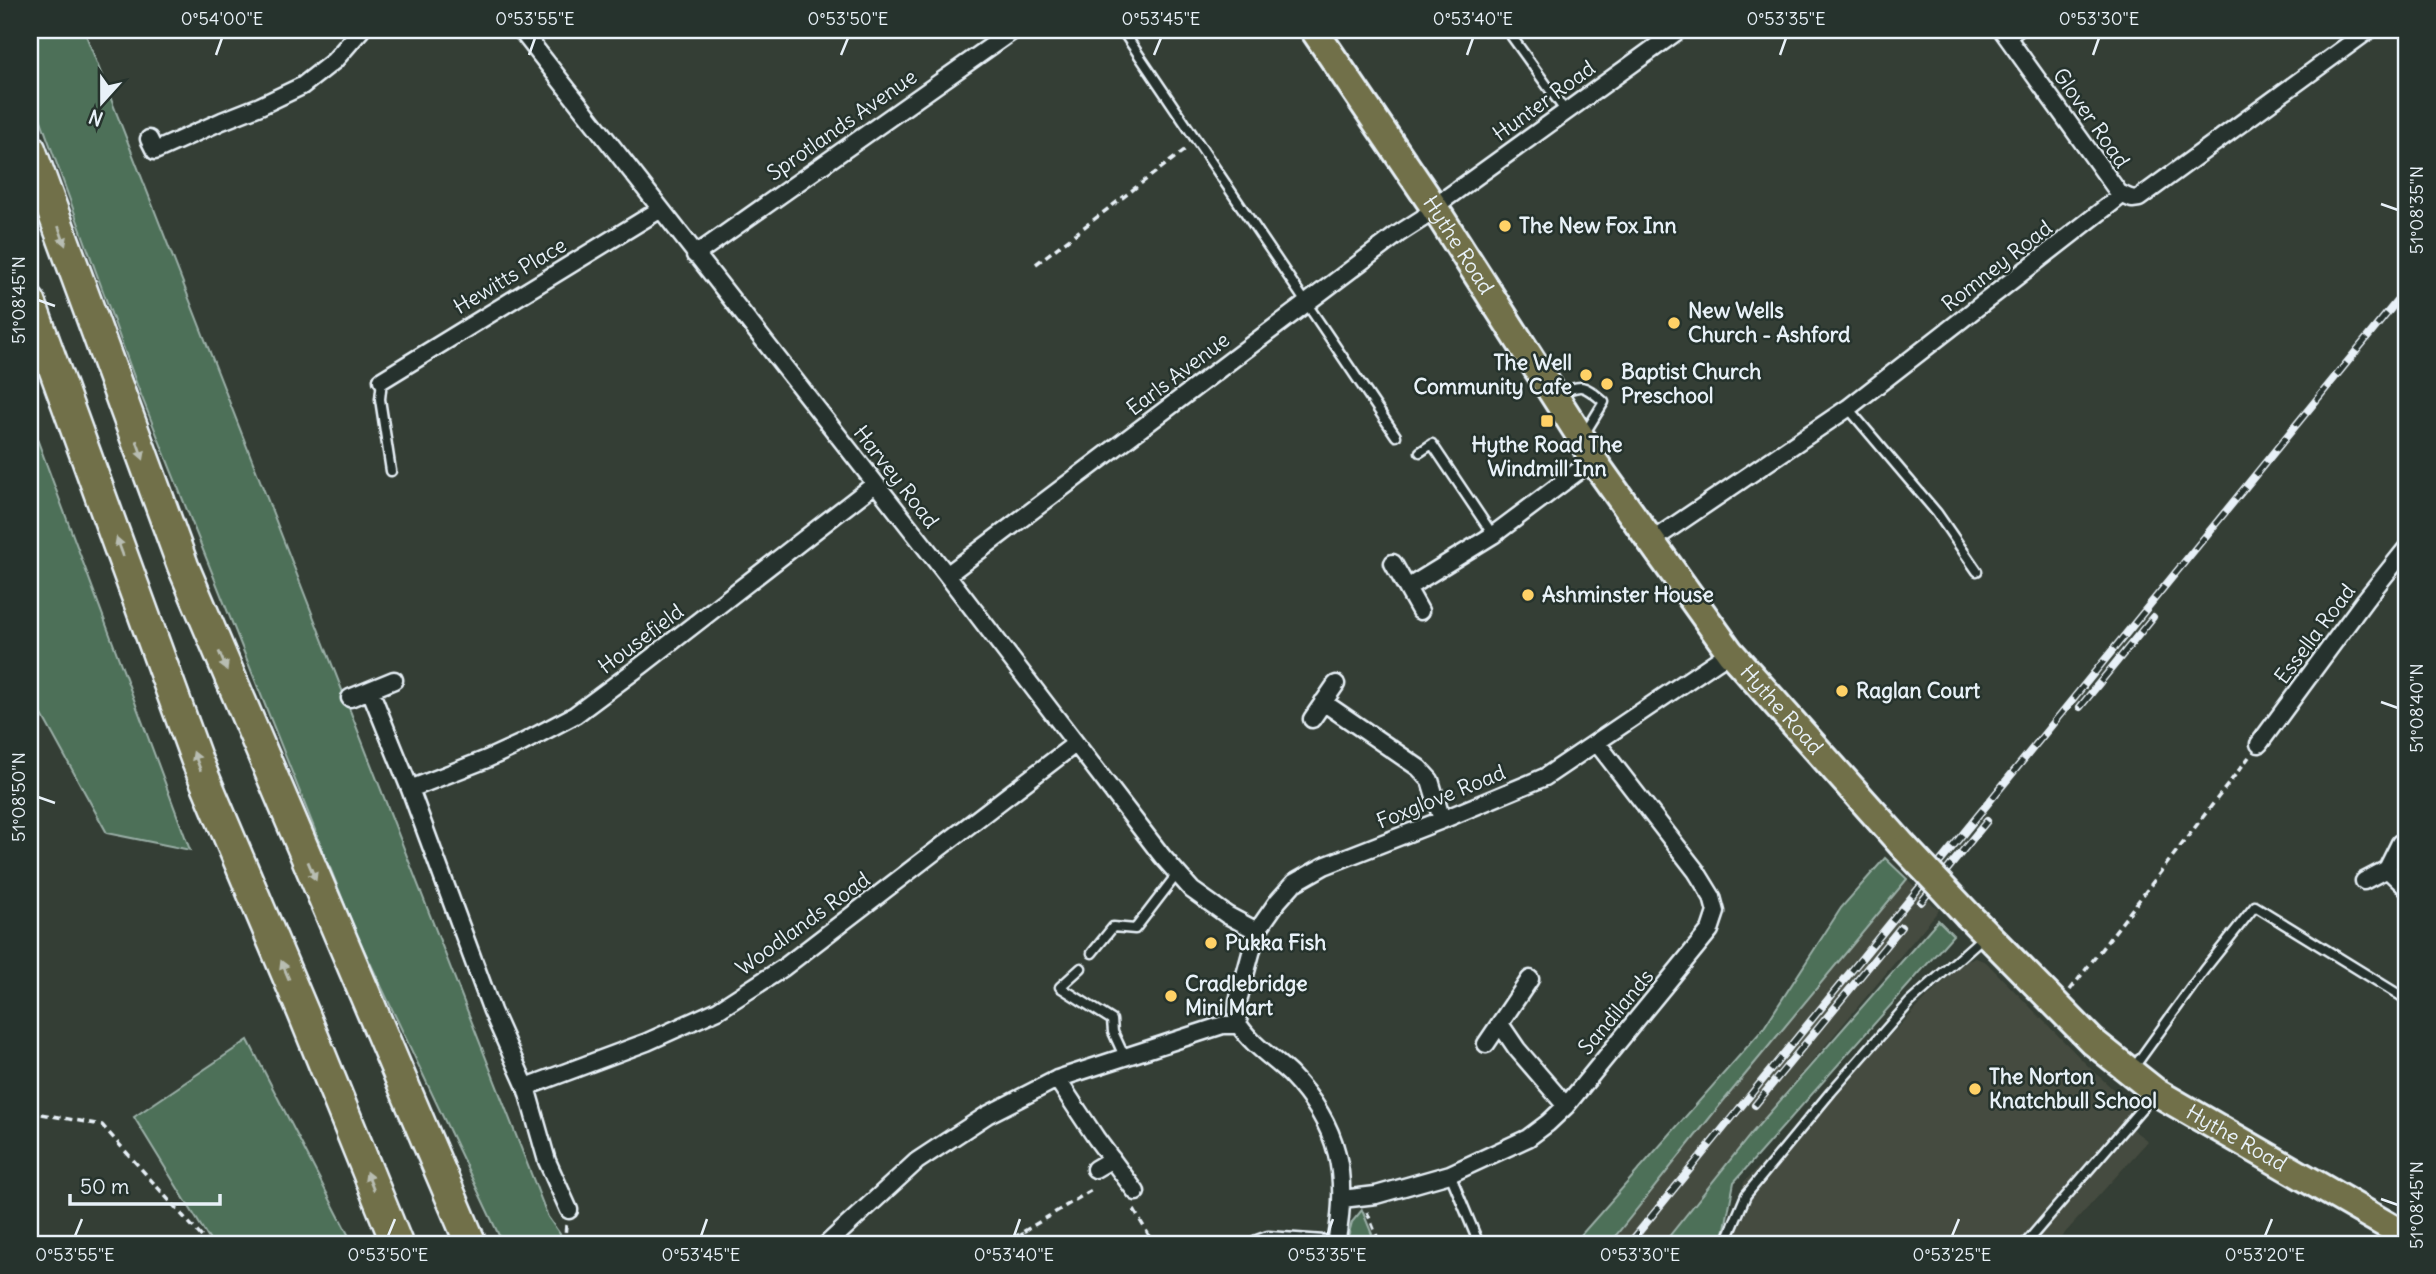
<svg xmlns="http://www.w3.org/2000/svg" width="2436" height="1274" font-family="Delius,sans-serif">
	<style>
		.built { fill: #454b3f }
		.green { fill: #4e6f59; stroke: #9bb0a8; stroke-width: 2 }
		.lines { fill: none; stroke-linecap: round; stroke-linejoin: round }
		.lane-casing { stroke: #e8f1f8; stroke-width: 13 }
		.street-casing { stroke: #e8f1f8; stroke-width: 21 }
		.primary-casing { stroke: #e8f1f8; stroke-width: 32 }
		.highway-casing { stroke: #e8f1f8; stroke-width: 35 }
		.path { stroke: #e8f1f8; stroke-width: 3.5; stroke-dasharray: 7 5; stroke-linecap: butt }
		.lane { stroke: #26332d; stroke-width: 8 }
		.street { stroke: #26332d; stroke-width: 16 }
		.primary { stroke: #71704a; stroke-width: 26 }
		.highway { stroke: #71704a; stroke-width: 30 }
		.rail-casing { stroke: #e8f1f8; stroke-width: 8 }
		.rail { stroke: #26332d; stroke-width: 5; stroke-dasharray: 16; stroke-linecap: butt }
		.primary-bridge-casing { stroke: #e8f1f8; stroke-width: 32; stroke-linecap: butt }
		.primary-bridge { stroke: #71704a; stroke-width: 26 }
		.oneway { fill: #b8bdb2 }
		.ticks { fill: none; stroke: #e8f1f8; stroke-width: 2.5 }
		.poi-dot { fill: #ffd166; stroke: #26332d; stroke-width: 2.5 }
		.labels { text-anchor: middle; stroke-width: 5; stroke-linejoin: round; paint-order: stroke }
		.street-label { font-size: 21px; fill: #e8f1f8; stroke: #26332d }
		.poi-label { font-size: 21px; font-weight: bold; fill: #e8f1f8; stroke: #26332d; text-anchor: start }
		.neatline { fill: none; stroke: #e8f1f8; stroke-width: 2.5 }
		.ticks-label { font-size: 18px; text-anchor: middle; fill: #e8f1f8 }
	</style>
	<rect width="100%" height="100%" fill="#343e35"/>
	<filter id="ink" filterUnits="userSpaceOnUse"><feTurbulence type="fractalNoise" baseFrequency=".0143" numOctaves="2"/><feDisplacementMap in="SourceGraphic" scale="14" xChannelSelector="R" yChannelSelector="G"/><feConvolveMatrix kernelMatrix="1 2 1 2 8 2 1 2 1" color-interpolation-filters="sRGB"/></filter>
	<g filter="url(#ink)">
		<path class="built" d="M1907,879L1939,910L1751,1134L1663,1244H1609L1720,1105Z
			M1976,958L1986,962L2089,1067L2138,1112L2128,1126L2148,1141L2055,1244H1730L1744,1182L1965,960Z"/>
		<path class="green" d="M30,30H84L548,1217L567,1244H503L357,935L137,385L30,90Z
			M30,420L190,850L107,833L30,693Z
			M1885,858L1907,879L1720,1105L1609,1244H1573L1763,1029L1841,908Z
			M1938,920L1953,935L1734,1182L1722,1244H1663L1751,1134Z
			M248,1040L353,1244H212L134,1117Z
			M1362,1210L1376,1244H1346L1352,1222Z"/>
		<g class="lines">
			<defs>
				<path id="lane" d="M1122,30L1396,436
					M1507,30L1566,112
					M2010,39L2022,30
					M382,380L380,399L391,471
					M1560,394C1583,382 1585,386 1604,402L1585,433
					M1848,408L1937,513L1977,571
					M1420,452L1432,444L1493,535
					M1092,953L1113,927L1135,929L1178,873
					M1081,968L1060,987L1112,1020L1113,1032L1125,1058
					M2132,1070L2204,970L2255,906L2406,999
					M1450,1174L1479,1244
					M1727,1244V1240L1746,1195L1831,1092L1910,1002L1983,937
					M2025,1244L2153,1095"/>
				<path id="street" d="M521,30L947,575L1162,856L1192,890L1227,915L1257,931
					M2002,30L2119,193L2132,199L2139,198L2369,30
					M149,139L155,151L222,121L260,106L302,86L334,61L361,30
					M695,255L1014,30
					M382,380L661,209
					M1650,542L1848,408L2122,195
					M1393,563L1420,611
					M947,575L1398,234L1423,218L1434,207L1679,30
					M1407,588L1493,535L1593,460
					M370,690L410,789L492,1011L526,1087L547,1161L569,1210
					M350,698L394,680
					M1323,702L1419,768L1430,780L1442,820
					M1312,719L1336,684
					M2259,744L2365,600L2406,549
					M410,789L487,759L522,743L575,715L642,665L875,484
					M2387,869L2406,887
					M2364,881L2387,869L2400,843
					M1500,1024L1517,1049L1566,1106
					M1239,1025L1237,1013L1238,1001L1257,931L1278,901L1294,883L1324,866L1442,820L1545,777L1730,652
					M1486,1044L1530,979
					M1057,1079L1096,1138L1136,1192
					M526,1087L647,1042L718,1010L783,968L1075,744
					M1095,1169L1112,1159
					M1342,1199L1376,1195L1450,1174L1528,1138L1548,1123L1566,1106L1710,930L1716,912L1712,897L1696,871L1597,743
					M827,1244L917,1161L987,1115L1057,1079L1223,1025H1239C1252,1045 1273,1058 1290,1074C1340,1126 1349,1176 1336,1244
					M1257,1244L1268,1240L1324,1244"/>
				<g id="primary">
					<path id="s1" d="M1314,30L1434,207L1582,439L1593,460L1730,652L1905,848"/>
					<path id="s2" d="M1969,916L2092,1041L2156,1092L2406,1236"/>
				</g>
				<path id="highway" d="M30,149L183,566L471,1244
					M30,302L197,761L303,1012L397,1244"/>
			</defs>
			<use href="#lane" class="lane-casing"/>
			<use href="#street" class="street-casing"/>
			<use href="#primary" class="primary-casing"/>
			<use href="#highway" class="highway-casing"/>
			<path class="path" d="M1036,264L1186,149
				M2070,990L2249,757
				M30,1112L102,1125L208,1244
				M1134,1210L1154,1244
				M1367,1212L1380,1244
				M566,1225L565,1237L572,1244
				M1021,1233L1028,1244
				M1003,1244L1095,1188
				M1144,1244L1151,1239"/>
			<use href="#lane" class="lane"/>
			<use href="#street" class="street"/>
			<use href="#primary" class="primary"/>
			<use href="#highway" class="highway"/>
			<defs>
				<path id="rail" d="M2080,707L2153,617
					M1921,902L1987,821
					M1755,1105L1901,927
					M1629,1244L2406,290"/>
			</defs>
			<use href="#rail" class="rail-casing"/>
			<use href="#rail" class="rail"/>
			<defs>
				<path id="primary-bridge" d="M1905,848L1969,916"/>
			</defs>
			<use href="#primary-bridge" class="primary-bridge-casing"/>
			<use href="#primary-bridge" class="primary-bridge"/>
		</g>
		<defs><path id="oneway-solid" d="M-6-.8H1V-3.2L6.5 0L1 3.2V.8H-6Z" transform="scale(1.75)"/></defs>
		<g class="oneway">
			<use href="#oneway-solid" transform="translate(62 236) rotate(70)"/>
			<use href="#oneway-solid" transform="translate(140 450) rotate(70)"/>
			<use href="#oneway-solid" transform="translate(120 547) rotate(-110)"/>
			<use href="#oneway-solid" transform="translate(223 661) rotate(67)"/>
			<use href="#oneway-solid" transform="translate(197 761) rotate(-111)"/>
			<use href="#oneway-solid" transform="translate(312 871) rotate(67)"/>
			<use href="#oneway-solid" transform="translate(285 970) rotate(-113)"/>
			<use href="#oneway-solid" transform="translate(370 1181) rotate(-112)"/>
		</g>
	</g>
	<path class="ticks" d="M216,55L222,38M529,55L535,38M841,55L848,38M1154,55L1161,38M1467,55L1473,38M1780,55L1786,38M2093,55L2099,38M2381,204L2398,210M38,300L55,306M2381,702L2398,708M38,797L55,803M2381,1199L2398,1205M75,1236L82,1219M388,1236L395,1219M701,1236L707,1219M1014,1236L1020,1219M1327,1236L1333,1219M1640,1236L1646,1219M1952,1236L1959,1219M2265,1236L2272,1219"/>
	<g class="poi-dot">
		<circle cx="1505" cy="226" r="7"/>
		<circle cx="1674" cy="323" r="7"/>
		<circle cx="1586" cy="375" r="7"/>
		<circle cx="1607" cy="384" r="7"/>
		<rect x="1540" y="414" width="14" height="14" rx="3.5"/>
		<circle cx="1528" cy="595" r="7"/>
		<circle cx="1842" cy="691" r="7"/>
		<circle cx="1211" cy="943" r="7"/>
		<circle cx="1171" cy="996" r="7"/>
		<circle cx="1975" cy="1089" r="7"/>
	</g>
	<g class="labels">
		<g class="street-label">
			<text transform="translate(1544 101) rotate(-36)" y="7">Hunter Road</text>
			<text transform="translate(2091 118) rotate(55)" y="7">Glover Road</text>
			<text transform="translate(842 125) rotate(-35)" y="7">Sprotlands Avenue</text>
			<text dy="7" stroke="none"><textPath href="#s1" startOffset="259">Hythe Road</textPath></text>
			<text transform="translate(1997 266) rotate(-38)" y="7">Romney Road</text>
			<text transform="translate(510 276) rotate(-31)" y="7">Hewitts Place</text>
			<text transform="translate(1178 374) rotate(-37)" y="7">Earls Avenue</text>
			<text transform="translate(896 477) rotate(52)" y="7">Harvey Road</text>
			<text transform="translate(2315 634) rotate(-53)" y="7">Essella Road</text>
			<text transform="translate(641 639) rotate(-37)" y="7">Housefield</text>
			<text dy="7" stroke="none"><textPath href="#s1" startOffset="826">Hythe Road</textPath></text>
			<text transform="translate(1441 797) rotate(-22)" y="7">Foxglove Road</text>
			<text transform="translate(803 924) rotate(-36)" y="7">Woodlands Road</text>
			<text transform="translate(1616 1012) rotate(-50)" y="7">Sandilands</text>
			<text dy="7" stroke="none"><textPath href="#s2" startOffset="350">Hythe Road</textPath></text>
		</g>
		<g class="poi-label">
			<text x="1519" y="233">The New Fox Inn</text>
			<text x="1688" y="318">New Wells<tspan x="1688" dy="24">Church - Ashford</tspan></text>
			<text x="1572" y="370" text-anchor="end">The Well<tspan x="1572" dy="24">Community Cafe</tspan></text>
			<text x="1621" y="379">Baptist Church<tspan x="1621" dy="24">Preschool</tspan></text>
			<text x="1547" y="452" text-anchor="middle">Hythe Road The<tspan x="1547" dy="24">Windmill Inn</tspan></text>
			<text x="1542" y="602">Ashminster House</text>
			<text x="1856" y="698">Raglan Court</text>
			<text x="1225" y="950">Pukka Fish</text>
			<text x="1185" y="991">Cradlebridge<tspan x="1185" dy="24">Mini Mart</tspan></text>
			<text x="1989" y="1084">The Norton<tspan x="1989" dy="24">Knatchbull School</tspan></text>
		</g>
	</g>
	<rect width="2436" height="1274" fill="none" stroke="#26332d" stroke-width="77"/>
	<g transform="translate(102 102) rotate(201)" stroke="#26332d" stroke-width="5" paint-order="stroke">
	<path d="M0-5L12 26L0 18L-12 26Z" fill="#e8f1f8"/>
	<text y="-10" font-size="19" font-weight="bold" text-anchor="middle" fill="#e8f1f8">N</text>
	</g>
	<path d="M70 1194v10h150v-10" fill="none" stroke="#e8f1f8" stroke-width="3.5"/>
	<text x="80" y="1194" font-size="21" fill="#e8f1f8" stroke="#26332d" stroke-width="5" paint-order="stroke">50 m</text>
	<rect x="38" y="38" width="2360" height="1198" class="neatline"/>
	<g class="ticks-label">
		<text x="222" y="25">0°54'00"E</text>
		<text x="535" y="25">0°53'55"E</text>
		<text x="848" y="25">0°53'50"E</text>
		<text x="1161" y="25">0°53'45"E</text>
		<text x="1473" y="25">0°53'40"E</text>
		<text x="1786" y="25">0°53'35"E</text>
		<text x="2099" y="25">0°53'30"E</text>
		<text transform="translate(2417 210) rotate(-90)" y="6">51°08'35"N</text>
		<text transform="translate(19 300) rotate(-90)" y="6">51°08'45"N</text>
		<text transform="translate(2417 708) rotate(-90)" y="6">51°08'40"N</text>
		<text transform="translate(19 797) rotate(-90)" y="6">51°08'50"N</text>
		<text transform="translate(2417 1205) rotate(-90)" y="6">51°08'45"N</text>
		<text x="75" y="1261">0°53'55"E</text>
		<text x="388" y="1261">0°53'50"E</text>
		<text x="701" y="1261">0°53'45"E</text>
		<text x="1014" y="1261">0°53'40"E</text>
		<text x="1327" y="1261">0°53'35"E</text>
		<text x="1640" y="1261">0°53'30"E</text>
		<text x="1952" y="1261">0°53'25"E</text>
		<text x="2265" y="1261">0°53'20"E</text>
	</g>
</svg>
